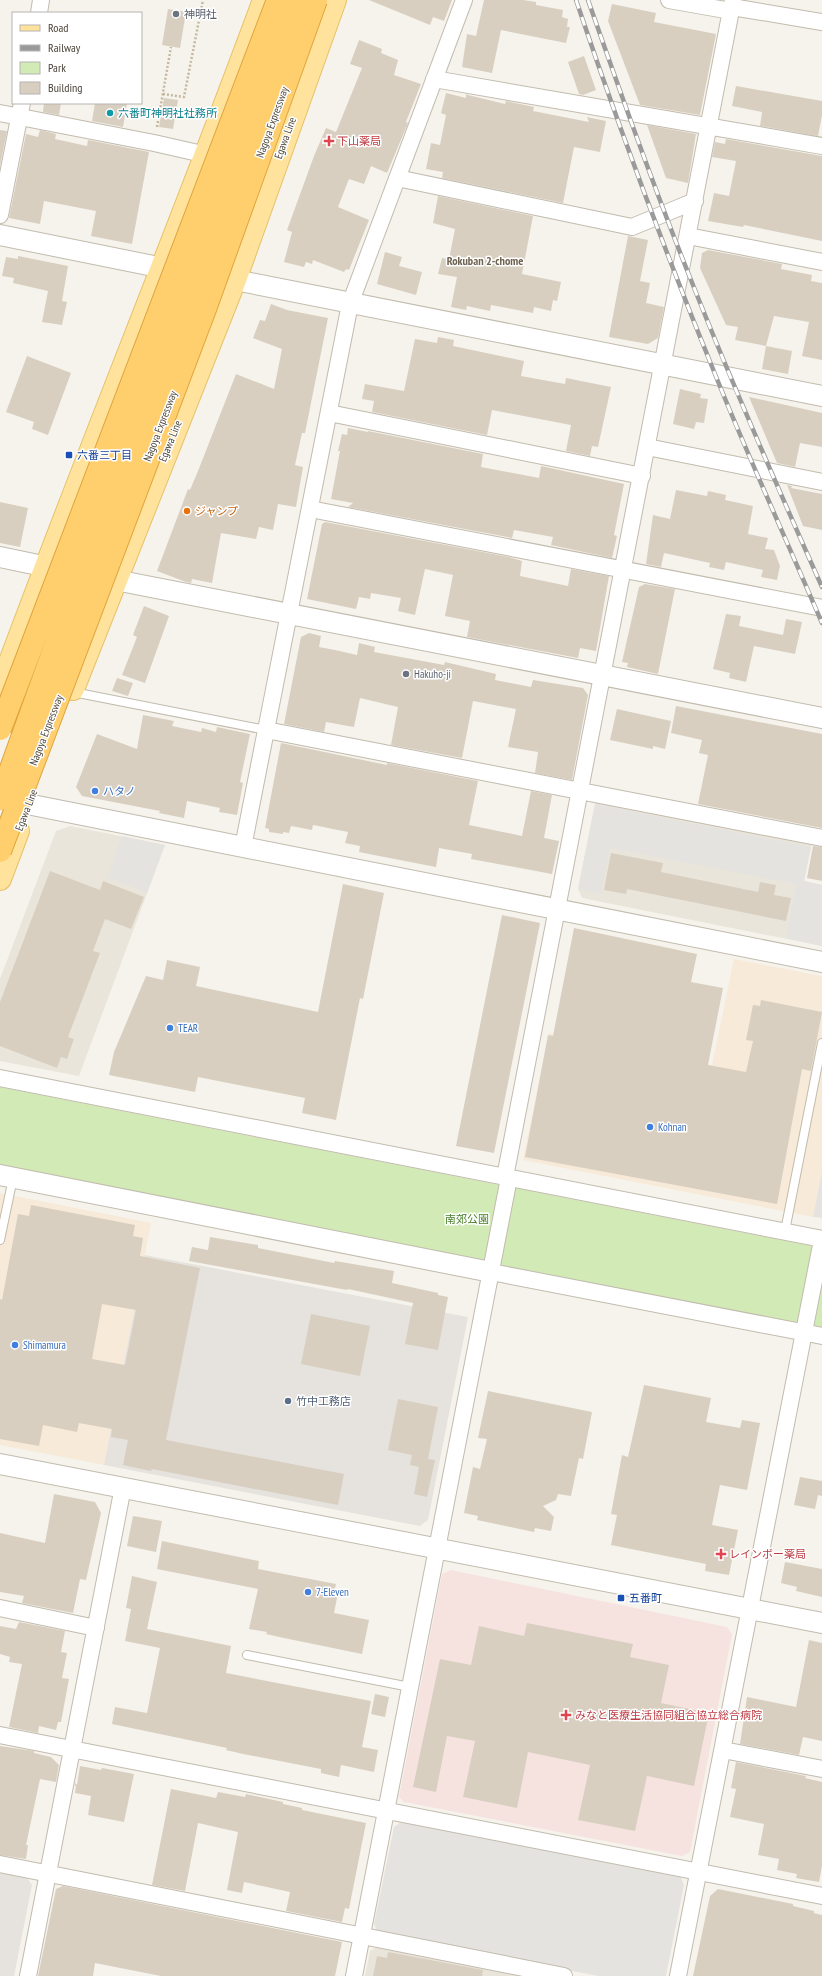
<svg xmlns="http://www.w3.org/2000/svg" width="822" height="1976" font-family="'PT Sans Narrow','Noto Sans JP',sans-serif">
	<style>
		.residential { fill: #eae5da }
		.commercial { fill: #f7ead8 }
		.industrial { fill: #e6e2dd }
		.medical { fill: #f6e3e0 }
		.green { fill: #d2eab5 }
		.parking { fill: #e5e3e0 }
		.building { fill: #d8cfc1; fill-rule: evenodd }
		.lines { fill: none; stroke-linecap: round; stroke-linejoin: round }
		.service-casing { stroke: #c2bbae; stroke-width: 10 }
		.minor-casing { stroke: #c2bbae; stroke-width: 18 }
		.tertiary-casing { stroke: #c2bbae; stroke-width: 22 }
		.primary-casing { stroke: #e6c16a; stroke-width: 24 }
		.path { stroke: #c4b79f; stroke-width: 2.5; stroke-dasharray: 2 2; stroke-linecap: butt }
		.service { stroke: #fff; stroke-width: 8 }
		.minor { stroke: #fff; stroke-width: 16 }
		.tertiary { stroke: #fff; stroke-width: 20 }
		.primary { stroke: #ffe39c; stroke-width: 22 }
		.rail-casing { stroke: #9a9a9a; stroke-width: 4.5 }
		.rail { stroke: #fff; stroke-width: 3; stroke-dasharray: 9; stroke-linecap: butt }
		.motorway-bridge-casing { stroke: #e0a43c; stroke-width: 24; stroke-linecap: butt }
		.motorway-bridge { stroke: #ffcf6e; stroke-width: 22 }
		.worship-dot { fill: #6b7280; stroke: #fff; stroke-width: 1.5 }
		.culture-dot { fill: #0f9aa8; stroke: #fff; stroke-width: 1.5 }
		.health-dot { fill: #e0444e; stroke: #fff; stroke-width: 1.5 }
		.transit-dot { fill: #1a4fb4; stroke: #fff; stroke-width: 1.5 }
		.food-dot { fill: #e8710a; stroke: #fff; stroke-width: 1.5 }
		.shop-dot { fill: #3f7fe0; stroke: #fff; stroke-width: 1.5 }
		.service-dot { fill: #5c6f8a; stroke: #fff; stroke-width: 1.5 }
		.labels { text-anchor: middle; stroke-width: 3; stroke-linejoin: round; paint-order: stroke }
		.worship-label { font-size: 11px; fill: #5b616d; stroke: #fff; text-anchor: start }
		.culture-label { font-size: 11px; fill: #0d838f; stroke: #fff; text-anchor: start }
		.street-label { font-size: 11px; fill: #4b4439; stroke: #fff }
		.health-label { font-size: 11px; fill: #be3a42; stroke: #fff; text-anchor: start }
		.transit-label { font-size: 11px; fill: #164399; stroke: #fff; text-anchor: start }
		.food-label { font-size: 11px; fill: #c56008; stroke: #fff; text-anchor: start }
		.shop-label { font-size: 11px; fill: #366cbe; stroke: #fff; text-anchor: start }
		.park-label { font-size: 11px; fill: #4a7f2a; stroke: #fff }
		.service-label { font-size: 11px; fill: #4e5e75; stroke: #fff; text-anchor: start }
		.neighbourhood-label { font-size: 12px; font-weight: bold; fill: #6e6250; stroke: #fff }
	</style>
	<rect width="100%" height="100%" fill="#f6f3ec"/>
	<path class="residential" d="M598,801L812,842L804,881L822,885V946L582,898L578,889L595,804Z
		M70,826L165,845L79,1076L0,1061V979L56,831Z
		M379,1946L534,1976H365L370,1951Z"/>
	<path class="commercial" d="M734,959L822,976V1172L813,1217L523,1160L549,1033L712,1065Z
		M0,1193L151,1223L104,1465L0,1445Z"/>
	<path class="industrial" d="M145,1255L468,1317L428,1520L420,1526L104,1465Z
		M0,1871L26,1876L32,1885L14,1976H0Z"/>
	<path class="medical" d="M451,1570L727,1627L732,1634L690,1852L682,1856L404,1802L399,1797L442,1574Z"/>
	<path class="green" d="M0,1087L822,1248V1328L0,1167Z"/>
	<path class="parking" d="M595,804L811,847L804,881L822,885V946L786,938L796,884L610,848L601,894L578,889Z
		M122,836L165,845L147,893L107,877Z
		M822,1172V1218L813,1217Z
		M402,1821L680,1875L684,1885L666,1976H598L378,1933L374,1924L394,1827Z"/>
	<path class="building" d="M369,0H452L444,21L433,17L430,25Z
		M484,0H523L536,2V5L563,10L562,17L568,19L567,27H570L566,43L501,30L492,73L462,67L467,34L476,36Z
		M612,4L656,13L654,22L716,34L700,115L640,105L608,21Z
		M168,9L186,12L180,48L162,45Z
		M359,40L382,49L381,53L398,60L394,75L421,84L406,122L408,123L387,173L371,166L364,184L349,179L338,207L369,220L349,270L346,269L344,272L313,260L312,264L306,262L304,267L284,262L292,232L287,230L314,156L326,128L336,132L362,68L350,64Z
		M584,56L596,90L583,95L579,94L568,62Z
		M736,86L822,101V115L818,136L760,126L762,112L732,106Z
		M446,93L466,98V94L468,95L505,104L506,101L534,107L533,111L589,122L587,117L606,121L600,152L574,147L563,203L442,178L443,172L426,169L431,143L440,145L446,115L441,113Z
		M164,98L178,100L173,129L159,127Z
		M44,103H61L59,115L43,112Z
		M95,103H127L123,127L92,121Z
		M647,125L696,134L688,183L666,178Z
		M0,130L7,131L0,166Z
		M40,130L56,134L55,139L87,146L88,140L149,152L132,244L91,236L96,211L44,201L40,224L9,218L26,134L38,137Z
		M726,139L822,156V241L744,225L743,227L708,221L714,193L729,196L736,161L712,157L715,142L725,144Z
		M438,196L533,216L522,274L561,282L557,301L553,300L551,311L534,307L533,313L491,305L490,311L467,306L466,310L451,307L457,277L438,274L442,258L449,259L455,229L433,223Z
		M628,236L648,240L640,281L650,283L646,303L664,307L658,338L648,344L609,337Z
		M708,250L782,264L781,269L812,275L811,281L822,283V360L802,356L809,322L774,316L766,346L735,340L738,327L726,325L700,268L702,253Z
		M385,252L402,257L399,266L422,272L416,295L377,284Z
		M18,256L68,266L62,301L67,302L62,325L42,322L48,291L13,283L14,278L2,276L6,257L18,259Z
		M271,304L287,310L328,318L305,433H302L295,465L303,467L296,507L278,504L273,530L259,527L256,539L221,533L212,583L192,579L191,583L186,582L157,571L188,489L190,490L198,471L236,374L274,389L282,349L253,338L260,320L265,321Z
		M438,337L454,340L453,346L524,361L521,376L565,384L566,378L611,387L598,447L592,446L590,456L566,451L571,425L492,410L487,435L372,412L374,401L362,399L365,384L404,391L415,339L437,343Z
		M766,346L792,351L788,374L762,369Z
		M27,356L71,373L48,435L32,429L34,422L6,412Z
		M680,389L701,394L700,398L708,399L704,423L696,422L694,429L673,424Z
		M749,397L822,413V447L800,443L795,467L777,463Z
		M348,428L368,432V431L483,454L481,467L539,478L541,466L624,484L614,535L617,536L612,558L551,545L553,537L514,530L512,538L348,507L353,503L331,499L340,451H338L342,434L347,435Z
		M787,485L792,486L791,488L822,494V530L803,526Z
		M676,490L707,496L708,491L726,495L725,500L753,506L748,534L768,538L765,549L774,550L780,566L777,580L761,577L763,570L726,562L724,570L709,567L710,563L664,553L661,567L646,564L653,515L670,519Z
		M0,502L28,508L20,547L0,543Z
		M325,522L509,557L522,561L520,576L568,586L571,569L609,576L596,651L580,648L578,658L467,637L470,621L445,616L453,575L425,569L415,615L398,611L401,598L371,593L370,599L359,597L356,609L307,599L322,524Z
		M645,584L675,589L658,674L627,667L628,663L622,662L639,587Z
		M144,606L169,616L145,683L122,675L137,637L133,635Z
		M726,614L741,616L739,626L783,635L786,619L802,622L795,654L754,646L746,682L729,678L730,673L713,669Z
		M309,633L321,636L319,647L335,650L357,655L359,643L375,647L374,652L444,665L445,662L496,674L495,680L531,687L533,680L583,688L588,695L572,780L535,773L538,752L508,747L516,709L473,701L462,758L391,745L398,707L360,698L354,727L326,722L324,732L284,724L301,637Z
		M117,678L133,683L128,696L112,691Z
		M676,706L822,734V828L698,804L708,755L699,753L702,740L671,733Z
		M617,709L671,721L665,749L653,746V749L610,740Z
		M143,715L174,721L172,726L201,732L202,728L216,732L217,727L250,734L240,782L243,783L237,815L219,812L220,808L187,801L184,818L159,813L160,811L82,796L76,787L97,734L137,749Z
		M281,743L387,765V763L478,781L469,825L522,836L531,791L552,795L544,838L559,841L552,874L471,859L472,854L439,848L436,867L374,855L359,852L360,846L345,843L348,832L313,825L312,830L291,826L289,833L283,832V834L269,832V829L265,828Z
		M813,846L822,847V881L807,878Z
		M611,853L663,863L661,872L758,892L760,882L776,885L774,895L791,898L786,921L627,889L626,894L604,890Z
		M50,871L100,890L103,881L144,897L131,929L105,919L93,951L100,953L68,1037L74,1039L67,1059L61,1057L57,1068L0,1046V1002Z
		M343,884L384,893L363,999L360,998L336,1120L302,1113L305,1098L198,1077L195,1092L109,1075L114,1052L146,976L163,980L167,960L200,967L196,986L318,1012Z
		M502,915L540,923L494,1153L456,1146Z
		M574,928L697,954L691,982L723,988L708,1065L746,1072L753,1041L746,1040L753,1005L760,1006L761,1000L822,1012L811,1071L802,1069L777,1204L525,1157L548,1035L553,1036Z
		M31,1205L135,1225L133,1236L143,1238L140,1256L200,1268L166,1440L344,1474L338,1505L152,1469L151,1471L123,1465L128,1440L111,1437L112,1429L79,1423L77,1432L43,1425L39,1446L0,1439V1299L2,1300L18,1214L29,1216ZM102,1304L136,1310L125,1365L92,1359Z
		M210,1237L258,1245V1248L334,1263L335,1261L394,1271L392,1283L438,1293V1295L448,1297L438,1350L405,1344L413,1303L348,1289L347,1290L189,1261L192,1247L208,1250Z
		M311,1314L370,1326L360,1376L301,1364Z
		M644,1385L711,1398L706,1422L740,1428L742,1420L760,1423L747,1490L720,1485L712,1525L738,1530L729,1575L705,1571L706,1564L611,1545L617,1515L611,1514L622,1455L628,1457Z
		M488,1391L592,1412L583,1459L579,1458L571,1496L558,1494L556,1500L543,1506L554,1517L551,1531L535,1528L534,1532L477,1520L478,1516L464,1513L473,1467L480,1469L487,1439L478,1438Z
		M398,1399L438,1407L428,1459L435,1460L427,1497L414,1494L419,1467L410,1465L412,1455L388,1450Z
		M800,1477L822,1481V1496L818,1495L815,1509L794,1505Z
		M54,1494L95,1502L101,1513L86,1580L80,1579L73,1613L22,1603L24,1596L0,1592V1533L45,1543Z
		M133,1516L162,1521L156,1552L127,1546Z
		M162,1541L259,1561L258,1569L336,1584L334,1593H338L334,1613L369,1620L362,1654L284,1638L266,1634L267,1632L249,1629L258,1589L157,1569Z
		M785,1562L822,1569V1597L796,1591L797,1587L781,1583Z
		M132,1576L157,1582L147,1629L231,1646L226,1673L371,1701L362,1747L378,1750L374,1772L341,1765L339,1777L321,1773V1769L243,1754L226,1750L227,1748L112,1724L115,1707L147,1713L160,1648L125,1641L131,1609L126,1608Z
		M19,1622L65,1631L61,1652L67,1653L62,1678L69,1679L61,1722H58L56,1730L39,1726L38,1733L9,1727L22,1664L9,1662L10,1657L0,1654V1626L16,1629Z
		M527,1623L633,1644L630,1657L669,1665L661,1703L709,1713L694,1786L647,1776L635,1831L578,1820L590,1765L528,1752L517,1808L463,1797L475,1741L447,1736L436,1792L413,1787L440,1659L471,1665L479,1626L524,1636Z
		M809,1640L822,1643V1741L803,1737L799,1755L740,1744L747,1697L796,1707Z
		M375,1694L389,1697L385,1717L371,1714Z
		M0,1746L34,1751V1753L51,1757L59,1765L56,1782L40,1779L26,1845H28L26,1859L0,1855Z
		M736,1762L806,1776L805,1778L822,1782V1866L819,1882L796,1878L797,1874L777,1870L779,1859L758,1855L764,1824L730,1817L736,1789L731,1788Z
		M80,1766L101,1770L102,1768L134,1774L124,1822L88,1815L91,1796L75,1793L76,1786H75V1783L77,1785Z
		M171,1789L216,1798L218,1792L245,1797L246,1794L283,1802V1804L302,1808V1810L366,1823L349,1909L345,1908L342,1922L286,1911L290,1892L244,1882L242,1893L227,1890L238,1832L198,1823L185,1891L152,1885Z
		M63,1886L342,1942L335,1976H161L95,1963L93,1976H38L56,1889Z
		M718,1889L793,1904V1906L814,1911V1913L822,1915V1976H693L710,1896Z
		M388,1952L483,1970L482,1976H373L377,1956L387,1958Z"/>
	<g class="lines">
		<defs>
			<path id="service" d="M73,692L266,730
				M785,1231L822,1043
				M0,1240L13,1178
				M247,1655L410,1687"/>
			<path id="minor" d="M669,0L731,11
				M732,7L822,22
				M39,13L41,0
				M434,79L822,146
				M0,113L154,143L207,155
				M397,178L632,227L695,201
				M0,215L22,103
				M688,236L822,262
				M329,413L642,476
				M647,447L822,482
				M310,509L822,608
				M266,730L822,838
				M243,847L350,304L464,0
				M0,1078L822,1239
				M505,1177L733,0
				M491,1272L822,1336
				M0,1608L96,1628
				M0,1735L822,1896
				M723,1750L822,1769
				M0,1864L564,1976
				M28,1976L123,1487
				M354,1976L509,1178
				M678,1976L822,1240"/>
			<path id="tertiary" d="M0,235L178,271
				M220,277L822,396
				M0,557L62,570
				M100,577L822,718
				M2,799L822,962
				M0,1175L491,1272
				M0,1464L822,1623"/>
			<path id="primary" d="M0,689C85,458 179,231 264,0
				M73,689L235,280L335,0
				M0,879L18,831"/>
		</defs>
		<use href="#service" class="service-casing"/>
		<use href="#minor" class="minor-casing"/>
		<use href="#tertiary" class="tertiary-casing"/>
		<use href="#primary" class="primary-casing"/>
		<path class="path" d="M163,94L184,97L203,0
			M157,127L171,47"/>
		<use href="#service" class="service"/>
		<use href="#minor" class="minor"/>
		<use href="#tertiary" class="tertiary"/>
		<use href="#primary" class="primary"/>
		<defs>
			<path id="rail" d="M576,0C619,128 666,254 717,379C750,461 787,541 822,623
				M588,0C621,94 654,188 691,280C732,384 777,486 822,587"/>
		</defs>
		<use href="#rail" class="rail-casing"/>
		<use href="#rail" class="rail"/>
		<defs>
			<path id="motorway-bridge" d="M0,729L278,0
				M0,799L60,633L299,3
				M0,851L205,309L316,0"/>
		</defs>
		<use href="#motorway-bridge" class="motorway-bridge-casing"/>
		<use href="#motorway-bridge" class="motorway-bridge"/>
	</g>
	<g class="worship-dot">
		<circle cx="176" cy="14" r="4"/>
		<circle cx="406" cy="674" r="4"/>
	</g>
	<circle class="culture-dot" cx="110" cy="113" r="4"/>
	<g class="health-dot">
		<path d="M327 135h4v4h4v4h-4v4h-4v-4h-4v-4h4z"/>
		<path d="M719 1548h4v4h4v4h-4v4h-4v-4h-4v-4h4z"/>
		<path d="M564 1709h4v4h4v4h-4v4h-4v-4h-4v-4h4z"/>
	</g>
	<g class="transit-dot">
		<rect x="65" y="451" width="8" height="8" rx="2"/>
		<rect x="617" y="1594" width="8" height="8" rx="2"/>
	</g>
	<circle class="food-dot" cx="187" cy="511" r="4"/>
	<g class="shop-dot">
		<circle cx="95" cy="791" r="4"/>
		<circle cx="170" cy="1028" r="4"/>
		<circle cx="650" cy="1127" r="4"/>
		<circle cx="15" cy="1345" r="4"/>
		<circle cx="308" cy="1592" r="4"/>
	</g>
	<circle class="service-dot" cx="288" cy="1401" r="4"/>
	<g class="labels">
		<g class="worship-label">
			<text x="184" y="18">神明社</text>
			<text x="414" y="678">Hakuho-ji</text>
		</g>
		<g class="culture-label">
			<text x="118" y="117">六番町神明社社務所</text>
		</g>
		<g class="street-label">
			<text transform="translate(272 122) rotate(-70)" y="4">Nagoya Expressway</text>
			<text transform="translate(285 138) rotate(-70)" y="4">Egawa Line</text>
			<text transform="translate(160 426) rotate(-69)" y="4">Nagoya Expressway</text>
			<text transform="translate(170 441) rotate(-68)" y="4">Egawa Line</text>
			<text transform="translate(46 730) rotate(-69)" y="4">Nagoya Expressway</text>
			<text transform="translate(26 810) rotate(-69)" y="4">Egawa Line</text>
		</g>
		<g class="health-label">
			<text x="337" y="145">下山薬局</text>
			<text x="729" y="1558">レインボー薬局</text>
			<text x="575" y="1719">みなと医療生活協同組合協立総合病院</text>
		</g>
		<g class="transit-label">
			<text x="77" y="459">六番三丁目</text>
			<text x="629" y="1602">五番町</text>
		</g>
		<g class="food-label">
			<text x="195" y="515">ジャンプ</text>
		</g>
		<g class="shop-label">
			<text x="103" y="795">ハタノ</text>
			<text x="178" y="1032">TEAR</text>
			<text x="658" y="1131">Kohnan</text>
			<text x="23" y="1349">Shimamura</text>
			<text x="316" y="1596">7-Eleven</text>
		</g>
		<g class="park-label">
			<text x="467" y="1223">南郊公園</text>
		</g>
		<g class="service-label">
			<text x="296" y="1405">竹中工務店</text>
		</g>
		<g class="neighbourhood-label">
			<text x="485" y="265">Rokuban 2-chome</text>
		</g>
	</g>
	<rect x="12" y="12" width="130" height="92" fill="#ffffff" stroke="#b7b4b0"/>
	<rect x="20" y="25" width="20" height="6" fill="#ffe39c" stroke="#b7b4b0"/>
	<text x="48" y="32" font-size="12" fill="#4b4439">Road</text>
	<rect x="20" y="45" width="20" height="6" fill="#9a9a9a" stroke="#b7b4b0"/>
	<text x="48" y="52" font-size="12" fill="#4b4439">Railway</text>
	<rect x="20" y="62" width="20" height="12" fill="#d2eab5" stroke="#b7b4b0"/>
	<text x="48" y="72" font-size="12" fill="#4b4439">Park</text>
	<rect x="20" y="82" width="20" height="12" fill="#d8cfc1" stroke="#b7b4b0"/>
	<text x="48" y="92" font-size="12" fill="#4b4439">Building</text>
</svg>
